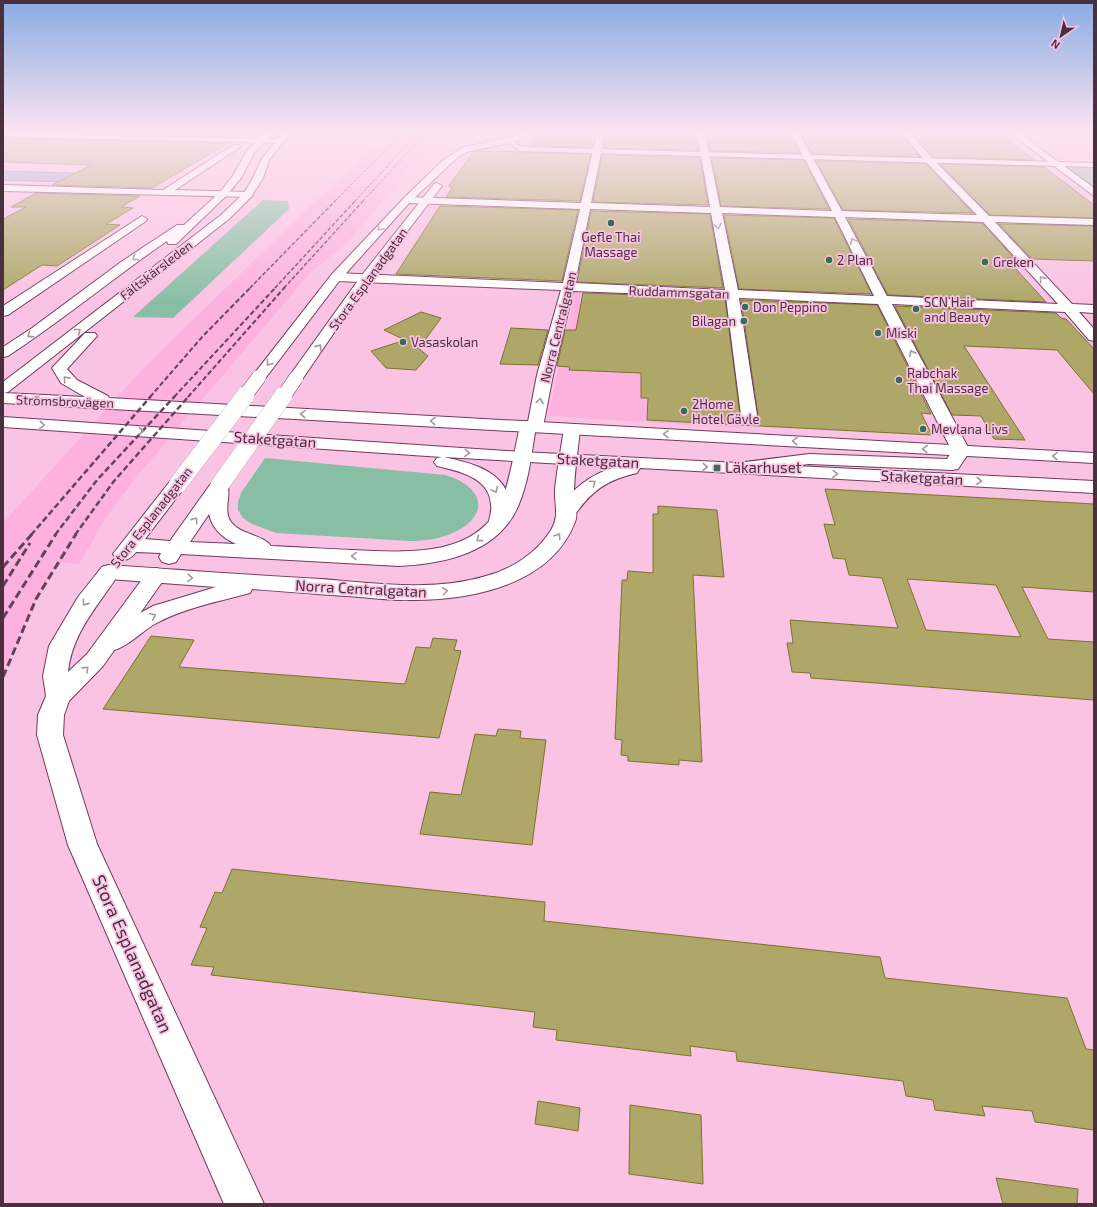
<svg xmlns="http://www.w3.org/2000/svg" width="1097" height="1207" font-family="'Exo 2',sans-serif">
	<style>
		.built { fill: #fcb1de }
		.green { fill: #88bfa4 }
		.water { fill: #9c9ed8; stroke: #837daa }
		.building { fill: #aea768; stroke: #7b732b; fill-rule: evenodd }
		.lines { fill: none; stroke-linecap: round; stroke-linejoin: round }
		.pedestrian-casing { stroke: #72395d; stroke-width: 2 }
		.minor-casing { stroke: #72395d; stroke-width: 2 }
		.tertiary-casing { stroke: #72395d; stroke-width: 2 }
		.secondary-casing { stroke: #72395d; stroke-width: 2 }
		.pedestrian { fill: #fff; fill-rule: evenodd }
		.minor { fill: #fff; fill-rule: evenodd }
		.tertiary { fill: #fff; fill-rule: evenodd }
		.secondary { fill: #fff; fill-rule: evenodd }
		.rail-far4 { stroke: #644558; stroke-width: 1; stroke-dasharray: 3 1.5; stroke-linecap: butt }
		.rail-far3 { stroke: #644558; stroke-width: 1.5; stroke-dasharray: 4 2; stroke-linecap: butt }
		.rail-far2 { stroke: #644558; stroke-width: 2; stroke-dasharray: 5 2.5; stroke-linecap: butt }
		.rail-far1 { stroke: #644558; stroke-width: 2.5; stroke-dasharray: 6 3; stroke-linecap: butt }
		.rail { stroke: #644558; stroke-width: 3; stroke-dasharray: 8 4; stroke-linecap: butt }
		.tertiary-bridge-far1-casing { stroke: #72395d; stroke-width: 15; stroke-linecap: butt }
		.tertiary-bridge-casing { stroke: #72395d; stroke-width: 18; stroke-linecap: butt }
		.tertiary-bridge-far1 { stroke: #fff; stroke-width: 14 }
		.tertiary-bridge { stroke: #fff; stroke-width: 18 }
		.oneway { stroke: #a4979f }
		.poi-dot { fill: #366e55; stroke: #fac3e3; stroke-width: 1.5 }
		.labels { text-anchor: middle; stroke-width: 3.5; stroke-linejoin: round; paint-order: stroke }
		.far-poi-label { font-size: 13px; fill: #4a2f3f; stroke: #fac3e3; text-anchor: start }
		.far-street-label { font-size: 13px; fill: #4a2f3f; stroke: #fac3e3 }
		.street-label { font-size: 15px; fill: #4a2f3f; stroke: #fac3e3 }
		.poi-label { font-size: 15px; fill: #4a2f3f; stroke: #fac3e3; text-anchor: start }
		.near-street-label { font-size: 18px; fill: #4a2f3f; stroke: #fac3e3 }
	</style>
	<rect width="100%" height="100%" fill="#fac3e3"/>
	<path class="built" d="M386,133H433L419,158L409,170L346,244L309,274L133,481L105,519L79,564L57,562L25,621L3,671V523L140,372L177,335Z
		M527,133H601L598,151L520,149Z
		M575,293L723,299L742,428L548,416Z"/>
	<path class="green" d="M1067,168H1094V187Z
		M263,200L288,201L289,209L173,318L133,317Z
		M265,458L445,475C481,485 493,513 455,532C440,539 425,541 410,541L276,533L252,524L243,518L238,510V502L241,493Z"/>
	<path class="water" d="M3,171L169,176L154,185L3,180Z"/>
	<path class="building" d="M61,133H246L239,137Z
		M537,133H596L592,147L531,146Z
		M606,133H696L699,150L604,148Z
		M706,133H790L800,153L710,151Z
		M801,133H901L920,157L812,154Z
		M912,133H999L1034,160L933,157Z
		M3,138L228,143L152,188L52,185L91,165L3,162Z
		M480,151L591,154L580,201L446,197L452,188L449,186L473,152Z
		M602,155L700,158L708,205L593,202Z
		M712,158L804,160L829,209L721,206Z
		M816,161L926,164L973,213L843,210Z
		M940,164L1044,167L1094,205V218L990,215Z
		M36,193L140,196L121,207L133,208L106,224L120,225L57,266L42,265L3,290V219L26,207H11Z
		M440,206L578,210L562,281L396,274Z
		M591,211L710,214L723,288L577,282Z
		M724,215L834,218L872,294L739,289Z
		M848,219L982,223L1014,258H1006L1046,302L888,295Z
		M999,224L1094,226V261L1032,259Z
		M583,293L725,298L740,415L743,419L749,421L755,419L758,415L741,300L877,305L931,414L921,413L932,435L647,420L648,398H641V373L569,370L570,367L557,366L565,330H576Z
		M895,306L1056,313L1061,318L1066,319L1094,349V394L1057,350L964,346L1025,440L994,439L981,416L952,415Z
		M421,312L441,318L420,347L413,344L428,356L416,370L386,368L371,351L405,340L384,330Z
		M511,328L548,330L538,365L500,364Z
		M825,489L1094,504V592L1022,587L1048,639L1094,642V700L811,678L810,673L792,672L787,643H793L790,620L898,628L882,578L849,575L845,559L833,558L824,524L835,525ZM907,579L996,585L1021,637L926,630Z
		M658,506L717,510L724,577L693,575L702,762L679,760V765L628,761V756L621,755L622,740L615,739L622,580H627L628,571L653,573V514H658Z
		M151,636L194,640L179,667L405,684L416,647L430,648L433,638L457,640L454,650L461,651L439,738L103,709Z
		M498,729L521,731L520,738L546,740L532,845L420,834L430,792L461,795L475,734L496,736Z
		M232,869L545,902L544,921L880,957L885,978L1067,998L1086,1049L1094,1050V1130L1035,1122L1032,1111L982,1106L985,1116L935,1110L933,1100L906,1096L903,1081L737,1061L736,1052L690,1046L691,1056L556,1040L557,1030L533,1027L535,1012L211,975L214,967L191,965L207,928L200,927L215,892L222,893Z
		M538,1101L580,1108L578,1131L535,1124Z
		M630,1105L701,1115L703,1184L629,1174Z
		M996,1178L1078,1189L1077,1204H1003Z"/>
	<g class="lines">
		<defs>
			<path id="pedestrian" d="M507,140H511L522,147L1094,163V167L520,151L507,142Z"/>
			<path id="minor" d="M3,133L279,139L283,141L279,143L3,137Z
				M518,133H526L522,140L467,152L455,159L451,156L461,148L516,136Z
				M597,133H605L591,203L710,207L697,133H705L720,207L832,211L791,133H799L842,211L977,215L926,162L902,133H910L932,158L989,216L1094,219V225L995,222L1072,304L1094,305V313L1079,312L1094,329V341L1089,340L1065,312L892,304L970,451L958,469L952,470L809,464L735,473L729,472L726,468L729,464L809,454L947,459L952,451L878,304L739,298L757,415L755,418L749,420L743,418L741,415L726,297L573,291L553,375L543,427L541,431L535,432L529,431L527,427L537,375L561,290L336,281L330,277L336,273L563,283L580,209L407,203L402,200L407,197L581,203ZM590,209L711,213L725,290L575,283ZM722,213L835,217L874,296L738,290ZM845,217L983,222L1058,304L887,296Z
				M233,145H239L240,147L175,190L248,192L253,195L251,197L3,191V185L163,190Z
				M142,216L147,219L146,221L8,315L3,316V306Z
				M109,565L116,567L120,572C99,605 72,632 68,672L87,654L149,570L156,568L163,570L167,575L103,666L69,701L64,715L63,735L97,844L264,1204H224L68,845L37,735L38,715L46,696L43,676L49,646L78,597L102,567Z"/>
			<path id="tertiary" d="M1010,133H1019L1094,188V196Z
				M455,153L459,156L410,202L340,280L264,380H254L251,377L254,374L332,274L404,198L443,160Z
				M437,183L442,186L370,280L301,381H291L288,378L362,275L434,184Z
				M528,421L534,422L536,426C532,451 529,480 519,504C500,552 445,564 399,566L181,554L176,562L169,564L162,562L159,557L161,553L136,552C130,560 125,561 116,559L113,554L171,480L178,478L185,480L187,484L145,539L170,541L212,482L219,480L226,482C233,493 222,510 231,522C241,535 264,535 271,546C298,547 325,549 353,550C403,552 473,559 500,505C509,486 515,448 520,426L522,422ZM209,514C212,529 223,538 236,544L190,542Z
				M572,424L578,425L580,429C578,451 574,473 574,495C573,505 579,512 575,522C551,585 472,600 413,600C391,601 368,597 346,596C315,594 283,591 252,589L250,593C217,602 183,608 153,625C137,635 119,656 100,650L96,644L100,638L131,618L153,606L216,587L109,579L102,577L98,572L102,567L109,565C180,570 250,575 321,579C375,583 433,592 486,576C512,569 537,553 551,530C560,516 554,504 555,489C557,469 561,449 564,429L566,425Z"/>
			<path id="secondary" d="M264,133H272L255,152L241,178L226,196L176,244H168L167,241C113,278 63,320 8,356L3,357V347L32,328L121,262L177,225H184L220,192L232,177L248,149Z
				M283,133H291L269,160L263,178L251,197L229,219L8,392L4,393L85,397L61,383L52,368L85,333H95L97,336L67,369L77,380L108,396L109,398L1094,453V463L3,403V382L221,215L244,193L253,178L261,160Z
				M3,417L522,452L1094,481V493L640,468L637,473C607,480 592,490 574,516L567,518L560,516L557,512C572,489 589,475 615,467L444,457C471,463 503,470 510,501C511,509 510,519 506,525L499,527L492,525L489,521C490,516 492,510 491,505C490,477 458,471 437,466L434,462L437,458L442,457L3,427Z"/>
		</defs>
		<use href="#pedestrian" class="pedestrian-casing"/>
		<use href="#minor" class="minor-casing"/>
		<use href="#tertiary" class="tertiary-casing"/>
		<use href="#secondary" class="secondary-casing"/>
		<use href="#pedestrian" class="pedestrian"/>
		<use href="#minor" class="minor"/>
		<use href="#tertiary" class="tertiary"/>
		<use href="#secondary" class="secondary"/>
		<path class="rail-far4" d="M335,201L402,133
			M355,201L418,133
			M363,201L426,133"/>
		<path class="rail-far3" d="M250,288L336,200
			M275,288L356,200
			M284,288L364,200"/>
		<path class="rail-far2" d="M150,397L203,336L251,287
			M174,397L276,287
			M188,397L285,287"/>
		<path class="rail-far1" d="M31,535L151,396
			M55,535L97,480L175,396
			M75,535L114,481L189,396"/>
		<path class="rail" d="M3,567L32,534
			M3,586L30,543
			M3,618L56,534
			M3,677L36,599L76,534"/>
		<defs>
			<path id="tertiary-bridge-far1" d="M244,397L259,377
				M283,397L296,378"/>
			<path id="tertiary-bridge" d="M178,484L245,396
				M219,486L283,396"/>
		</defs>
		<use href="#tertiary-bridge-far1" class="tertiary-bridge-far1-casing"/>
		<use href="#tertiary-bridge" class="tertiary-bridge-casing"/>
		<use href="#tertiary-bridge-far1" class="tertiary-bridge-far1"/>
		<use href="#tertiary-bridge" class="tertiary-bridge"/>
	</g>
	<defs><path id="oneway-chevron" d="M-2-3.5L2.5 0L-2 3.5" fill="none" stroke-width="1.6" stroke-linecap="round" stroke-linejoin="round"/></defs>
	<g class="oneway">
		<use href="#oneway-chevron" transform="translate(718 226) rotate(78)"/>
		<use href="#oneway-chevron" transform="translate(380 228) rotate(133)"/>
		<use href="#oneway-chevron" transform="translate(853 241) rotate(-118)"/>
		<use href="#oneway-chevron" transform="translate(135 258) rotate(146)"/>
		<use href="#oneway-chevron" transform="translate(1042 279) rotate(-131)"/>
		<use href="#oneway-chevron" transform="translate(78 331) rotate(-38)"/>
		<use href="#oneway-chevron" transform="translate(30 335) rotate(147)"/>
		<use href="#oneway-chevron" transform="translate(319 347) rotate(-55)"/>
		<use href="#oneway-chevron" transform="translate(912 353) rotate(-117)"/>
		<use href="#oneway-chevron" transform="translate(269 363) rotate(128)"/>
		<use href="#oneway-chevron" transform="translate(66 379) rotate(-132)"/>
		<use href="#oneway-chevron" transform="translate(540 401) rotate(-79)"/>
		<use href="#oneway-chevron" transform="translate(303 414) rotate(-177)"/>
		<use href="#oneway-chevron" transform="translate(433 421) rotate(-177)"/>
		<use href="#oneway-chevron" transform="translate(42 425) rotate(4)"/>
		<use href="#oneway-chevron" transform="translate(141 431) rotate(4)"/>
		<use href="#oneway-chevron" transform="translate(666 434) rotate(-177)"/>
		<use href="#oneway-chevron" transform="translate(795 441) rotate(-177)"/>
		<use href="#oneway-chevron" transform="translate(925 449) rotate(-177)"/>
		<use href="#oneway-chevron" transform="translate(467 453) rotate(4)"/>
		<use href="#oneway-chevron" transform="translate(1055 456) rotate(-177)"/>
		<use href="#oneway-chevron" transform="translate(705 467) rotate(3)"/>
		<use href="#oneway-chevron" transform="translate(835 474) rotate(3)"/>
		<use href="#oneway-chevron" transform="translate(979 481) rotate(3)"/>
		<use href="#oneway-chevron" transform="translate(593 483) rotate(-35)"/>
		<use href="#oneway-chevron" transform="translate(495 490) rotate(63)"/>
		<use href="#oneway-chevron" transform="translate(195 520) rotate(-55)"/>
		<use href="#oneway-chevron" transform="translate(558 536) rotate(-56)"/>
		<use href="#oneway-chevron" transform="translate(479 539) rotate(144)"/>
		<use href="#oneway-chevron" transform="translate(354 556) rotate(-177)"/>
		<use href="#oneway-chevron" transform="translate(190 578) rotate(4)"/>
		<use href="#oneway-chevron" transform="translate(445 591) rotate(-7)"/>
		<use href="#oneway-chevron" transform="translate(85 603) rotate(125)"/>
		<use href="#oneway-chevron" transform="translate(153 616) rotate(-26)"/>
		<use href="#oneway-chevron" transform="translate(86 669) rotate(-44)"/>
	</g>
	<linearGradient id="sky" x2="0" y2="1"><stop stop-color="#89abe2"/><stop offset="0.44" stop-color="#fde4f2"/><stop offset="1" stop-color="#fde4f2" stop-opacity="0"/></linearGradient>
	<rect width="1097" height="302" fill="url(#sky)"/>
	<g class="poi-dot">
		<circle cx="611" cy="223" r="4"/>
		<circle cx="829" cy="260" r="4"/>
		<circle cx="985" cy="262" r="4"/>
		<circle cx="745" cy="307" r="4"/>
		<circle cx="916" cy="309" r="4"/>
		<circle cx="744" cy="321" r="4"/>
		<circle cx="878" cy="333" r="4"/>
		<circle cx="403" cy="342" r="4"/>
		<circle cx="899" cy="380" r="4"/>
		<circle cx="684" cy="411" r="4"/>
		<circle cx="923" cy="429" r="4"/>
		<rect x="713" y="464" width="8" height="8" rx="2"/>
	</g>
	<g class="labels">
		<g class="far-poi-label">
			<text x="611" y="242" text-anchor="middle">Gefle Thai<tspan x="611" dy="15">Massage</tspan></text>
			<text x="837" y="265">2 Plan</text>
			<text x="993" y="267">Greken</text>
			<text x="924" y="307">SCN Hair<tspan x="924" dy="15">and Beauty</tspan></text>
			<text x="753" y="312">Don Peppino</text>
			<text x="736" y="326" text-anchor="end">Bilagan</text>
			<text x="886" y="338">Miski</text>
			<text x="411" y="347">Vasaskolan</text>
			<text x="907" y="378">Rabchak<tspan x="907" dy="15">Thai Massage</tspan></text>
			<text x="692" y="409">2Home<tspan x="692" dy="15">Hotel Gävle</tspan></text>
			<text x="931" y="434">Mevlana Livs</text>
		</g>
		<g class="far-street-label">
			<text transform="translate(156 270) rotate(-38)" y="5">Fältskärsleden</text>
			<text transform="translate(368 279) rotate(-54)" y="5">Stora Esplanadgatan</text>
			<text transform="translate(679 292) rotate(2)" y="5">Ruddammsgatan</text>
			<text transform="translate(558 327) rotate(-76)" y="5">Norra Centralgatan</text>
			<text transform="translate(65 401) rotate(2)" y="5">Strömsbrovägen</text>
			<text transform="translate(151 517) rotate(-52)" y="5">Stora Esplanadgatan</text>
		</g>
		<g class="street-label">
			<text transform="translate(275 440) rotate(4)" y="5">Staketgatan</text>
			<text transform="translate(598 461) rotate(3)" y="5">Staketgatan</text>
			<text transform="translate(922 478) rotate(3)" y="5">Staketgatan</text>
			<text transform="translate(361 589) rotate(3)" y="5">Norra Centralgatan</text>
		</g>
		<g class="poi-label">
			<text x="725" y="473">Läkarhuset</text>
		</g>
		<g class="near-street-label">
			<text transform="translate(132 954) rotate(66)" y="6">Stora Esplanadgatan</text>
		</g>
	</g>
	<rect width="1097" height="1207" fill="none" stroke="#4a2f3f" stroke-width="8"/>
	<g transform="translate(1061 36) rotate(214)" stroke="#fac3e3" stroke-width="3" paint-order="stroke">
	<path d="M0-3L7 15L0 10L-7 15Z" fill="#4a2f3f"/>
	<text y="-6" font-size="11" font-weight="bold" text-anchor="middle" fill="#4a2f3f">N</text>
	</g>
</svg>
